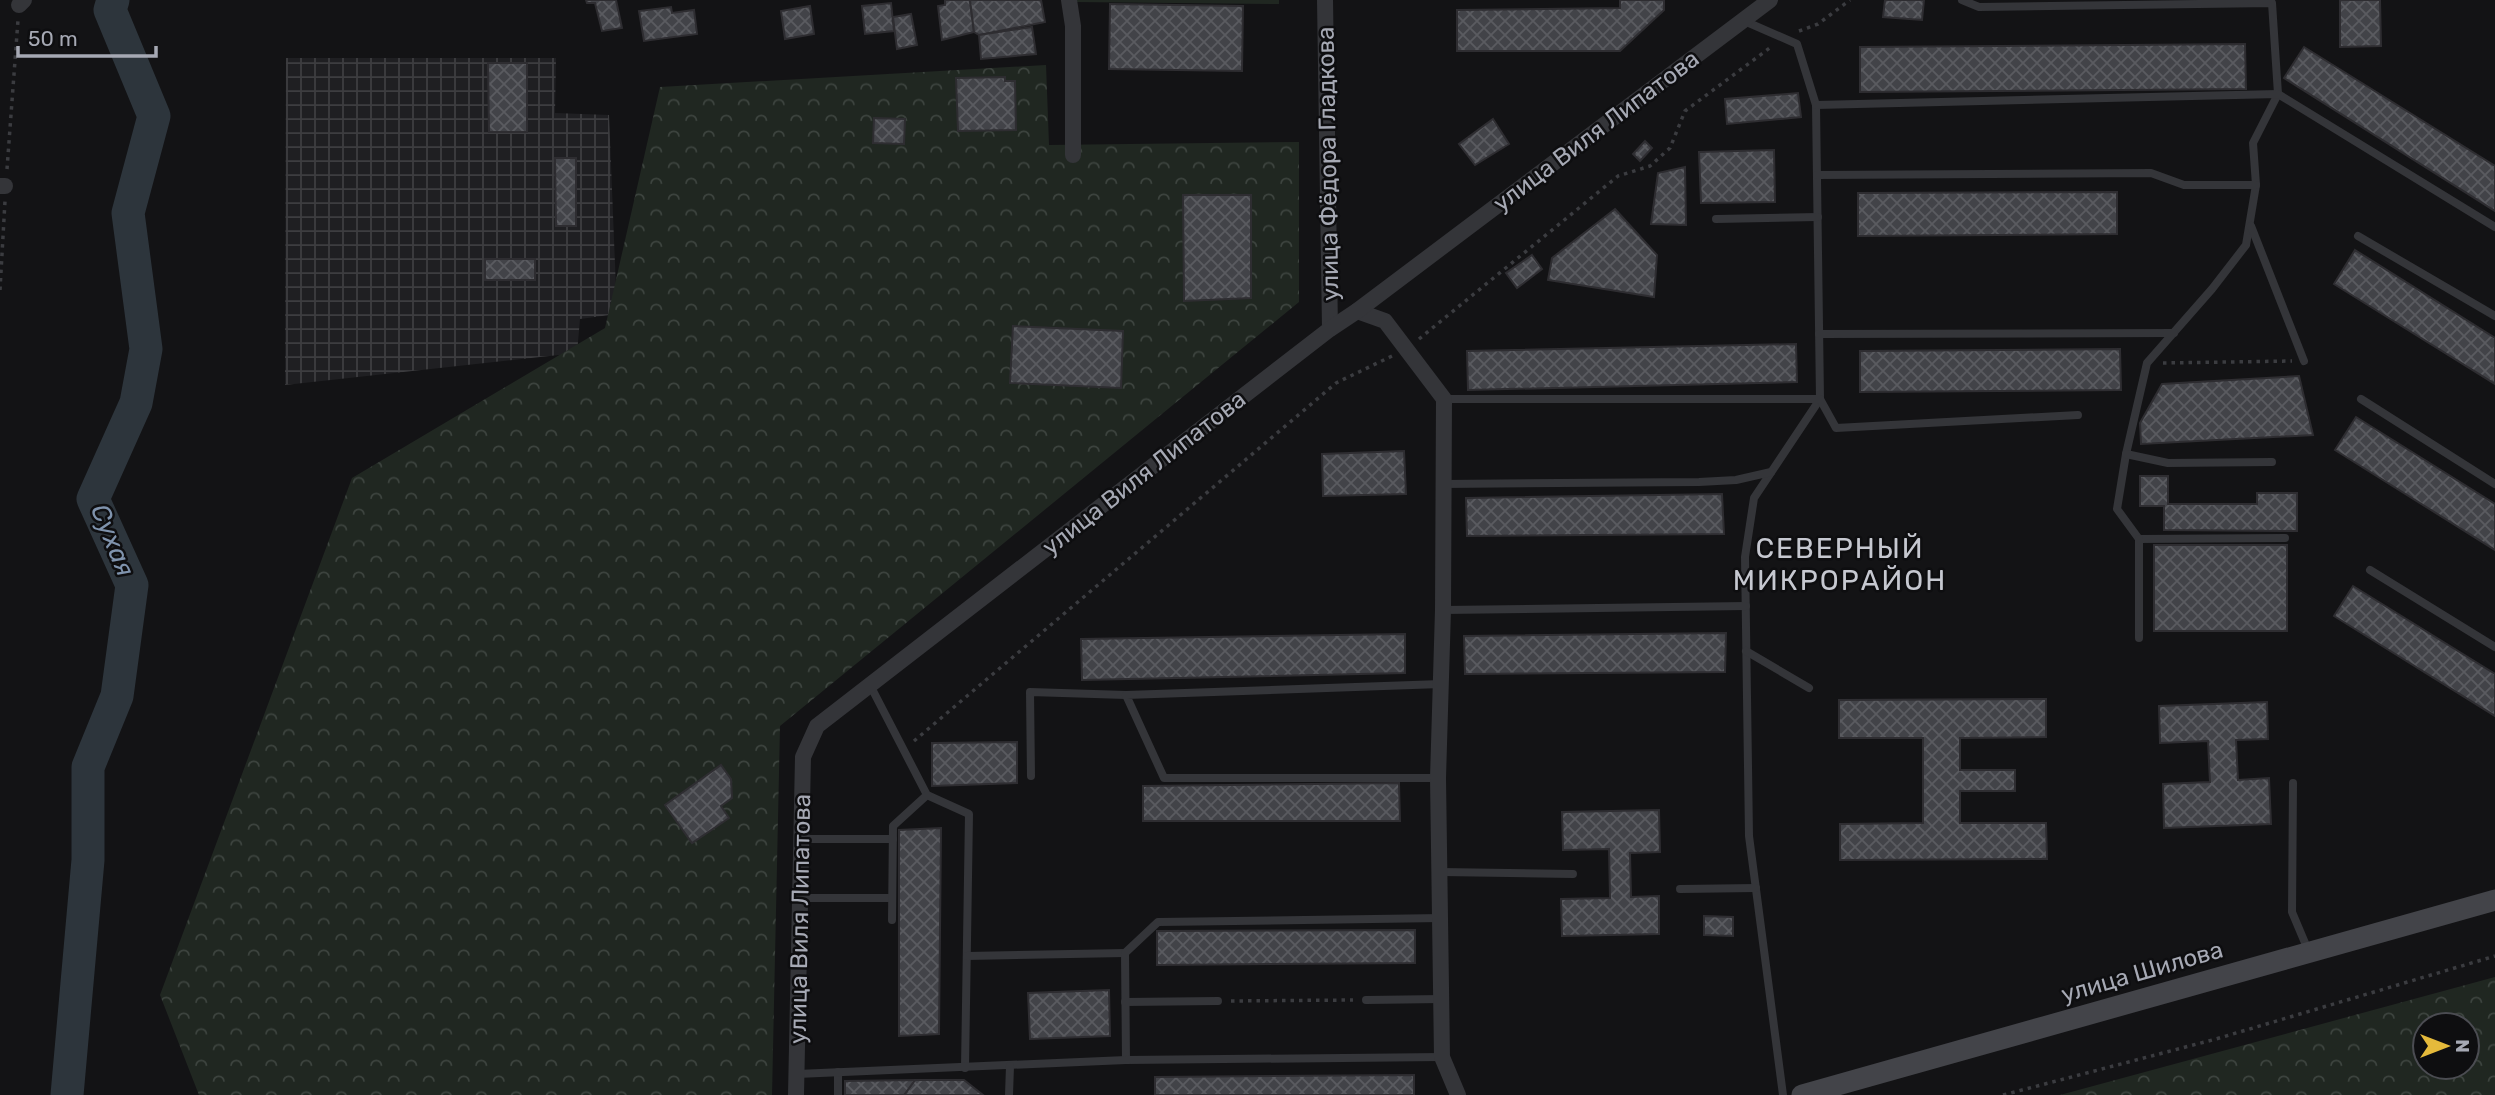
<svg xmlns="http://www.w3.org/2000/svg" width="2495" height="1095" font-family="Rubik,sans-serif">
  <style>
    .industrial { fill: url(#industrial-grid) }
    .grass { fill: url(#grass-tufts) }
    .forest { fill: url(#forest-crowns); fill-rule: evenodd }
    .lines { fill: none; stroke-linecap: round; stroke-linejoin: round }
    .river { stroke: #2d353c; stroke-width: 33 }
    .building { fill: url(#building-cross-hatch); stroke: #2e2d31; stroke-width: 2 }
    .path { stroke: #3b3c40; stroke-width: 3.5; stroke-dasharray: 3.5 5; stroke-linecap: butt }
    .lane { stroke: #343539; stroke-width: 8 }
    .street { stroke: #343539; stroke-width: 16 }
    .secondary { stroke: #434449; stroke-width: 21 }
    .labels { text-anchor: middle; stroke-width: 5; stroke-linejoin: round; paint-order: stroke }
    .street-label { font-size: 24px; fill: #a6a9b4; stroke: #0e0e10 }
    .water-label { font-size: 26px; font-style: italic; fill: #7f93ad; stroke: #0e0e10 }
    .quarter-label { font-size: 28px; letter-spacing: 2px; fill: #c6c8d0; stroke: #0e0e10 }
  </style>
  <defs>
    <pattern id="industrial-grid" width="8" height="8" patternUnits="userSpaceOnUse" patternTransform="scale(1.75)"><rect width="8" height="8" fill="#1f1f22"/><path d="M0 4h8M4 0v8" fill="none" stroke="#3d3d40"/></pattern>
    <pattern id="grass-tufts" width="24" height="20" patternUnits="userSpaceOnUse" patternTransform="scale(1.75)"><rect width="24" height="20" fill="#202721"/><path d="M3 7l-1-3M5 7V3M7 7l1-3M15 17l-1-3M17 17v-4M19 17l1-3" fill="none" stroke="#3d443f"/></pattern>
    <pattern id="forest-crowns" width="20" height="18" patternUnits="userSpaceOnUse" patternTransform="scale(1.75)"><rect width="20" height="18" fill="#202721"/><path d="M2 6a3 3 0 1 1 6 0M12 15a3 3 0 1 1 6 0" fill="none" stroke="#3d443f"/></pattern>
    <pattern id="building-cross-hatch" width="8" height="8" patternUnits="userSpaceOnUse" patternTransform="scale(1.75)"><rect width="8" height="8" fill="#424348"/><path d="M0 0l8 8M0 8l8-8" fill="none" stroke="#5a5b60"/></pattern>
  </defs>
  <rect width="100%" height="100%" fill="#131315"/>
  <path class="industrial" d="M286,58h270l-1,55 54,2 8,199 -37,5 -3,34 -292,32z"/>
  <path class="grass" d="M1077,0h202v4l-202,-2z"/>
  <g class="forest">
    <path d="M1046,65l3,80 250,-3v160l-519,424 -8,369h-573l-39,-100 192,-517 253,-150 55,-241z"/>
    <path d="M2495,977v118h-435zM2467,1025v42h-42v-42z"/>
  </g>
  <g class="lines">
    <path class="river" d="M67,1095l21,-235v-93l29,-71 15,-111 -39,-86 43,-96 10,-54 -18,-136 26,-97 -44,-106 3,-10"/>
  </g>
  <g class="building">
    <path d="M586,0h30l6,28 -20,3 -7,-28h-8z"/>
    <path d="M945,0h25l4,32 -32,8 -4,-34 7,-1z"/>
    <path d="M970,0h71l4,22 -66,13 -5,-3z"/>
    <path d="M1620,0h44v10l-44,41h-163v-41l163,-2z"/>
    <path d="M1885,0h39l-2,20 -39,-3z"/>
    <path d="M2340,0h40l1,46 -41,1z"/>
    <path d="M891,3l3,28 -29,3 -3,-28z"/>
    <path d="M1110,4l133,2 -1,65 -133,-2z"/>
    <path d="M810,6l4,28 -29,5 -4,-28z"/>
    <path d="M671,7l1,6 22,-3 3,24 -53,7 -5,-30z"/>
    <path d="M911,14l6,31 -20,4 -4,-32z"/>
    <path d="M1032,27l4,27 -55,5 -2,-24z"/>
    <path d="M2245,44l1,45 -386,3v-45z"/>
    <path d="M2304,47l191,119v45l-211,-133z"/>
    <path d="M488,63h39v69h-38z"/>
    <path d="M1005,77v4h10l1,49 -58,1 -2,-53z"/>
    <path d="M1798,93l3,24 -74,7 -2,-25z"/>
    <path d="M874,118l31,1 -1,25 -31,-1z"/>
    <path d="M1493,119l16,25 -34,21 -16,-21z"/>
    <path d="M1645,141l7,7 -12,13 -7,-7z"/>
    <path d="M1774,150l1,52 -74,1 -2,-51z"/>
    <path d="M555,158h21v68h-20z"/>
    <path d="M1685,167l1,58 -35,-1 7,-51z"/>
    <path d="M2117,192v42l-259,2v-43z"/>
    <path d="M1183,195h68v103l-67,3z"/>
    <path d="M1615,209l42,46 -3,42 -106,-17 4,-22z"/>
    <path d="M2355,250l140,88v46l-161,-100z"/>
    <path d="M1532,255l10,14 -25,19 -11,-15z"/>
    <rect x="485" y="259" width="50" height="21"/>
    <path d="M1013,326l110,5 -2,57 -111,-5z"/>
    <path d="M1796,344l1,38 -329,8 -1,-39z"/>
    <path d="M2120,349l1,41 -261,2v-41z"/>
    <path d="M2299,376l14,59 -172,9 -1,-21 22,-39z"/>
    <path d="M2356,417l139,87v46l-160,-100z"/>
    <path d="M1404,451l2,43 -83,2 -1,-42z"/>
    <path d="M2140,476h28v28h89v-11h40v38l-133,-1v-24h-24z"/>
    <path d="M1722,494l2,40 -257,2 -1,-38z"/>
    <rect x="2154" y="545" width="133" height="86"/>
    <path d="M2353,586l142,88v42l-161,-100z"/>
    <path d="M1726,633l-1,39 -260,2 -1,-38z"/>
    <path d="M1405,634v39l-323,7 -1,-41z"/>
    <path d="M2046,699v38l-86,1v32h55v21h-55v32h86l1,36 -207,1v-36l83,-1v-85h-84v-38z"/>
    <path d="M2267,702l1,37 -32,1 2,40 31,-2 2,46 -107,4 -1,-44 47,-2 -2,-41 -48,2 -1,-37z"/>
    <path d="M1017,742v41l-85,3v-43z"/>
    <path d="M721,765l10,14 1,19 -11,8 8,12 -37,25 -27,-38z"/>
    <path d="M1399,783l1,38h-257v-35z"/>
    <path d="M1659,810l1,42 -30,1 1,44 28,-1v38l-97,2 -1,-37 49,-1 -1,-49 -46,1 -1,-38z"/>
    <path d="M941,828l-2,206 -40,2v-206z"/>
    <path d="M1704,916l29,1v19l-29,-1z"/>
    <path d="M1415,930v33l-258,2v-34z"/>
    <path d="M1109,990l1,46 -80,3 -2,-46z"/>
    <path d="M1414,1075v20h-259v-18z"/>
    <path d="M915,1080h49l19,15h-79z"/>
    <path d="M915,1080l-11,15h-59v-14z"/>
  </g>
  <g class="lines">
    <g class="path">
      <path d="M1799,31l19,-7 32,-24"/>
      <path d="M7,169l11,-149"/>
      <path d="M0,290l5,-89"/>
      <path d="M1419,339l199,-163 32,-10 20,-18 15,-37 86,-64"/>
      <path d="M2163,363l129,-2"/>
      <path d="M914,741l422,-358 56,-27"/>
      <path d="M1231,1001l122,-1"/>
      <path d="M2003,1095l213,-56 279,-83"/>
    </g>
    <g class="lane">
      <path d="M1962,0l17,7 293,-4 6,91 -25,49 3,42 -10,60 -34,44 -65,74 -21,91 -9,55 22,30 146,-1"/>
      <path d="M1742,20l55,24 19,61 4,294 -66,99 -9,59 4,279 34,259"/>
      <path d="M1816,105l462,-11 217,133"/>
      <path d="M1817,175l334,-2 33,12h72"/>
      <path d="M1716,219l102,-2"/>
      <path d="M2251,226l53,135"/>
      <path d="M2358,236l137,80"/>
      <path d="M1819,334l355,-1"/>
      <path d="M1444,399h376l16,29 242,-13"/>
      <path d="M2361,399l134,85"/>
      <path d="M2126,454l42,9 104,-1"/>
      <path d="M1443,484l256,-2 37,-2 35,-8"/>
      <path d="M2139,539v99"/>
      <path d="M2370,570l125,77"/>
      <path d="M1443,610l303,-4"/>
      <path d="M1746,651l63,37"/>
      <path d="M870,685l57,110 42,19 -4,254"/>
      <path d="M1031,776l-1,-84 96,3"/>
      <path d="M1438,778h-274l-38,-83 315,-11"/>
      <path d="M2293,783l-1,129 16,38"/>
      <path d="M801,839h92"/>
      <path d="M1441,872l132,2"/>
      <path d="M1680,889l76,-1"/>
      <path d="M799,898h93"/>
      <path d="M892,920l1,-94 34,-31"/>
      <path d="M967,956l158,-3"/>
      <path d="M1366,1000l76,-1"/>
      <path d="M1125,1002l93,-1"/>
      <path d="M1126,1060l-1,-107 33,-31 284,-4"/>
      <path d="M838,1072v23"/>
      <path d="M797,1074l329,-14 316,-3"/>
      <path d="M1009,1095l1,-29"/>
    </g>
    <g class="street">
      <path d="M1069,0l4,26v129"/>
      <path d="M1325,0l5,329"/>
      <path d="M19,5l5,-5"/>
      <path d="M0,186h5"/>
      <path d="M1357,311l28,10 59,78 -1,211 -5,168 4,279 16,38"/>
      <path d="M796,1095l7,-338 14,-31 513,-397 27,-18 413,-311"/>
    </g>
    <path class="secondary" d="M1802,1095l693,-195"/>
  </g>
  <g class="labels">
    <g class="street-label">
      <text transform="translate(1596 131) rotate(-37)" y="8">улица Виля Липатова</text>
      <text transform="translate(1328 164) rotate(-91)" y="8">улица Фёдора Гладкова</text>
      <text transform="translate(1144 473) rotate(-38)" y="8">улица Виля Липатова</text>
      <text transform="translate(800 919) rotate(-89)" y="8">улица Виля Липатова</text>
      <text transform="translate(2142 972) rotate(-16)" y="8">улица Шилова</text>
    </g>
    <g class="water-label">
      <text transform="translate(113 540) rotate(68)" y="9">Сухая</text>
    </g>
    <g class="quarter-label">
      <text x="1840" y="558">СЕВЕРНЫЙ<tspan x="1840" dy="32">МИКРОРАЙОН</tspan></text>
    </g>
  </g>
  <g transform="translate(2446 1046) rotate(90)"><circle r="33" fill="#0e0e10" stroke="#4b4c52" stroke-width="2"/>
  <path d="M0-5L12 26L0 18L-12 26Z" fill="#e5ba3b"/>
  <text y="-10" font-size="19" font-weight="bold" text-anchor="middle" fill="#a6a9b4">N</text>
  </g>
  <path d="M18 46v10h138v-10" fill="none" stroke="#a6a9b4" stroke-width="3.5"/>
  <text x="28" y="46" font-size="21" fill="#a6a9b4" stroke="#0e0e10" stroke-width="5" paint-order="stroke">50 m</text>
</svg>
